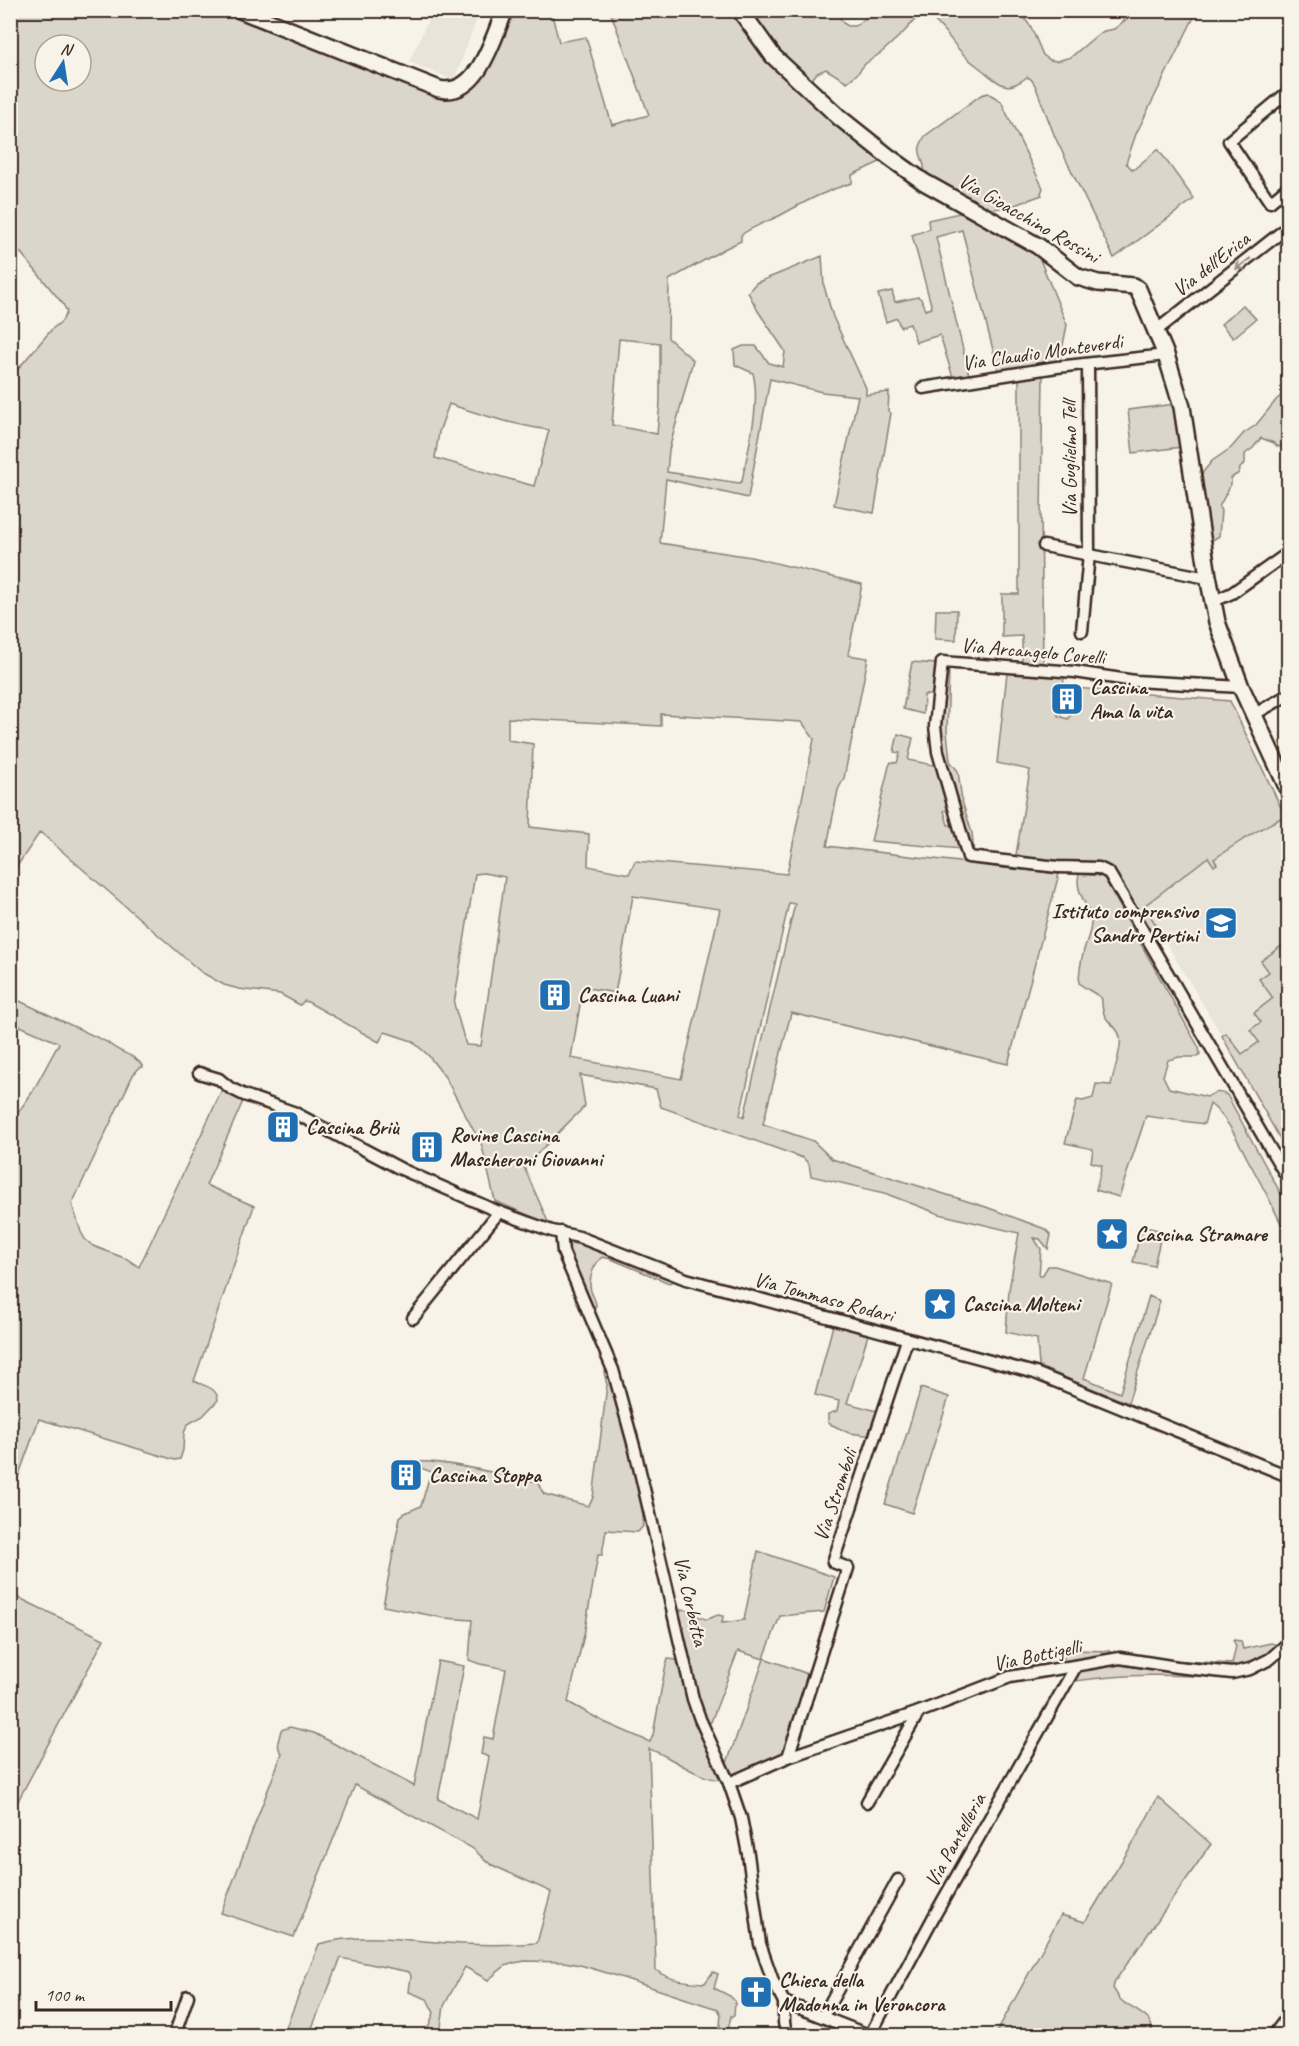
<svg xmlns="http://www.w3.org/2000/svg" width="1299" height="2046" font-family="Caveat,sans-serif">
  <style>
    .built { fill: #e9e4d9 }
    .green { fill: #dbd6cb; stroke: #8b8074; stroke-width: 1.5; fill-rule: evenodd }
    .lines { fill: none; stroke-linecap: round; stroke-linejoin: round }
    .street-casing { stroke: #3b2a1e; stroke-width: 15 }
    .secondary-casing { stroke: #3b2a1e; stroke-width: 20 }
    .street { stroke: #f7f3e8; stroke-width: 10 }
    .secondary { stroke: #f7f3e8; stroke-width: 15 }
    .oneway { stroke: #998e83 }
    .labels { text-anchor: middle; stroke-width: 4.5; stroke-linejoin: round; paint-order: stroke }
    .street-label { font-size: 21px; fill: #3b2a1e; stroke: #f7f3e8 }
    .poi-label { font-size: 21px; font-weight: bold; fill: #3b2a1e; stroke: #f7f3e8; text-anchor: start }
  </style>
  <rect width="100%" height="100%" fill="#f7f3e8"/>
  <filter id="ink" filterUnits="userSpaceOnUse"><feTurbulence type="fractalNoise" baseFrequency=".0167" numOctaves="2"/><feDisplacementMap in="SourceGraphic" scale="12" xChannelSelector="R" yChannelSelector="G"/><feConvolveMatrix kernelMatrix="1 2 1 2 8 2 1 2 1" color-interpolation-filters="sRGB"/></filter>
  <g filter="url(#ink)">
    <g class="built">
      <path d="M433,10l47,1 -26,69 -45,-18z"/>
      <path d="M1075,688l155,13 58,123v329l-66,-117 -78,-130 -73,-194z"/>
    </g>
    <g class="green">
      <path d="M11,11h213l230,81 54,-81h43l8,31 27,-5 26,88 37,-10 -39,-104h227l6,12 5,3h7l21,-15h143l12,16 12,28 7,5 7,1 14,-4 26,-22 7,-4 10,-2 23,-18h60l-61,123 -10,29 7,7 25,-21 36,50 -80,59 -59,-121 -20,-52 -4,-6 -4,-2c-19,15 -25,9 -41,-4 -7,-6 -15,-11 -22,-18 -12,-11 -27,-40 -44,-41l-16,18 -22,20 -17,12 -8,10 -10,8 -21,-13 -9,4 -8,10 73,78 -30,14v8c-28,8 -47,19 -73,33 -13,6 -27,11 -38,19v6l-15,7 -57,32 -1,58 25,22 -24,90 -2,22 72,11 3,-2c6,-33 19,-76 11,-108l-18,-8 -1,-15 9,-4h13l13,17 14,4 2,-16 -27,-40 -10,-19 8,-9 66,-27 2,30 9,31 33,71v7l23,-3 -1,19 3,2 -17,100 -40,-8 24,-109 -36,-4 -52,-13 -22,119 -82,-19 -6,64 91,14 111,27 -14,71 20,3 -24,120 -6,12 -11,56 232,28 -51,190 -217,-51 -28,111 50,17 19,18 154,48 59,22 6,6 -3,14 -8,-10 -6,-1 7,11 -2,27h3l6,-10h7l57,18 -28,94 36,15 29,-97 11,5 -32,102 -84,-34 -5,-3 -2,-27 -31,-7 3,-42 10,-57 -80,-19 -55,-21 -73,-17 -2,-12 -6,-6 -142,-51 -5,-18 -76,-14 5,31 -61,61 25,57 -54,-23 -13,-55 -37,-69 -17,-22 -16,-14 -27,-9 -6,10 -71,-40 -4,-1 -4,4 -20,-11 -41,-5 -15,-4 -23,-13 -161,-140 -29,43v-489l6,-16 35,-41 10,-8 5,-9 -4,-8 -42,-51 -8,-1 -2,3zM45,45h36v36h-36zM619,339l41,4v59l-3,32 -45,-9zM449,404c33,11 65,21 100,26l-15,56 -99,-28 4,-26zM661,714l141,8 12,17 -27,135 -152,-13 -6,13 -41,-8 1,-32 -59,-7 3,-83 -25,-4v-22l153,8zM484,873l21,4 -24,169 -15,-1 -12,-41 21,-130zM633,896l87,13 -39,170 -110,-21 12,-71 32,6zM789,903l6,1 -51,213 -4,-2z"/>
      <path d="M988,93l13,8 5,11 37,76 -2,5 1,2 -30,11 -37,6 -51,-30c0,-5 1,-12 0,-16 -4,-16 -8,-14 1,-30l56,-41z"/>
      <path d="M968,211l68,39 31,75 -8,40 -60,8 -37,-143 -26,7 34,142 -16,2 -14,-46 -24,7 -6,-18 -10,3 -3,-9 -11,4 -8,-28 14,-3 3,11 23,-5 3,2 4,11 7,-2 -20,-73 17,-6 -1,-9z"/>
      <path d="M1243,305l13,14 -23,19 -12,-14z"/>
      <path d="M1043,375l-2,140 2,148 -21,1v-28l-20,1v-43h17v-215z"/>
      <path d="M1286,392h2v55l-3,-3 -4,3 -4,-1 -3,-3 -13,-5 -8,10 -8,6v9l-5,5 -1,5 -8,5v6l-12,23 2,4 -2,25 -11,7 -7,-63 2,-8 9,-11 19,-13 13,-15 12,-8 21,-26z"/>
      <path d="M1175,404l7,43 -49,6 -5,-43z"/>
      <path d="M936,610h21l-1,30 -21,-1z"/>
      <path d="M912,662l24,2 -1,31h-11l-1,19 -20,-5z"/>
      <path d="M949,669l-2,63 3,29 8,10 4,30 10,32 2,22 -4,-3 -31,-111 5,-69z"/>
      <path d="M1007,673l57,4 -3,37 -3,-1v3l10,3 4,-7 3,-24 155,13 55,115c-25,12 -48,27 -71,43l3,5 -3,2 -6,-9 -64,49 21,33 -8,5 -35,-59 -7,-8 -16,-9 -84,-7 15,-91 -33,-7z"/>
      <path d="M898,734l15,4 -5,22 30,6 12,43 -6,2 4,14h5l8,24 -90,-8 18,-75 2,-4 6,1 3,-10 -6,-1z"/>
      <path d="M1079,874l24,2 96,172 1,6 -3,3h-18l-11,3 -5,16 6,12 38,9c7,-5 12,-6 20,-2l61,112v32c-12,-28 -26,-54 -41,-81 -10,-19 -20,-41 -37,-54l-6,20 -58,-8 -27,81 -23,-7 6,-25 -11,-3 2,-13 -28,-6 12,-43 6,1 10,-3 3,-14 15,1c2,-12 12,-38 9,-48 -3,-15 -19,-12 -18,-38 -7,-7 -16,-9 -23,-16 0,-12 2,-22 5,-33 2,-8 7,-18 7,-27 -1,-18 -17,-30 -12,-49z"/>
      <path d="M1288,941v212l-66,-117 4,-3 16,21 17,-12 -9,-12 11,-8 -7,-9 19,-15 -14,-19 10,-7 -8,-11z"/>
      <path d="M11,997l96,45c12,12 29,12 36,25l-4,1 -6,7 -61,129 9,28 4,7 8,7 34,13 12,8 83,-177 21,11 -37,84 48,21 -60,175c10,5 23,6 24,19l-15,16 -15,8 -4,9 -1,17 -3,9 -5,1 -136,-41 -28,78v-374l22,-32 26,-48 -48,-21z"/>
      <path d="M1142,1226l20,5 -8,35 -21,-4z"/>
      <path d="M569,1243l18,3 83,32 1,4 -2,1 -58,-24 -9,-2c-9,8 -14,23 -11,34 2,6 5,9 5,15l-3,1 -26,-53 -1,-9z"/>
      <path d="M833,1325l35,10 -21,68 34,9 -8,24 -24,-3 -21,-10v-9l9,-3 2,-10 -24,-6z"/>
      <path d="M606,1370l2,1 18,63 19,74 -3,11 1,7 -5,6 -32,-2 -4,25h-4l-14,80 -16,67 36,20 46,20 3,-7 12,-66 3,-10 9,1 4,3 20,68 21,49c-27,-2 -49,-23 -73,-31l7,221c13,11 33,12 49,13l8,-11 5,2 -4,14 16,8 5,5 -1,15h-3l-4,19h-8l2,-20 -3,-6 -10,-3 -94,-31 -34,-10 -16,-3 -39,-1 -11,2 -9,3 -17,14 -23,-13 -21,39 -4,27 -1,2h-8l-4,-5 7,-17 -7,-14 -18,-7 2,-16 -2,-4 -68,-14 -32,77h-26l36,-91c46,-13 96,-2 143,0 25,1 51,1 75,-1l14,-51 -61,-28 -18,-16 -117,-63 -61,152 -73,-24 61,-160 -3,-4 -1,-7 3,-12 9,-3 24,6 100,53 24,-125 26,5 -26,133 39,20 12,-62 -8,-3 3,-17 9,2 13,-70 -26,-5 -11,-4 3,-40 -28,-2 -61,-12 17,-89 5,-4 16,-7 8,-28 5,-5 -18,-7 -1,-3c12,-7 102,15 122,19l7,12 44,12 5,-8 14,-113 -3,-13z"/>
      <path d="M921,1388l28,9 -37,116 -27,-9z"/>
      <path d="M758,1551l76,26 -10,35 -44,4 -16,42 41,15 4,4 -25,77 -50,23 -7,-14 37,-104 -26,-8 -27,71 -4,2 -6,-14 -23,-99 6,-2c3,2 20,11 24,10 1,0 9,-4 10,-4l5,1 -1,7 22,-3z"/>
      <path d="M11,1594l93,45 -93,175z"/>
      <path d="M1233,1640l8,1 2,8 28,-6 6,2 -4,10 -41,15 -63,-7 2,-3 61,4 4,-18z"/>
      <path d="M1067,1650l48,1 1,7 -50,8 -4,-4z"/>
      <path d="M1121,1660l108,17c-54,-2 -100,-4 -154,4l-3,-6 5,-9z"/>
      <path d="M1158,1797l53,47 -96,137 -2,7c3,4 5,10 9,13 11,10 35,15 29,34h-156l66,-120 24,7 54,-89z"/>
    </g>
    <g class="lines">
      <defs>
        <g id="street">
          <path d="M1288,92l-59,49 41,61 18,-15"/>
          <path d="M1157,330l131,-103"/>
          <path d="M923,388l134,-21 109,-12"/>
          <path d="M1044,546l158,31 6,-1"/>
          <path d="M1212,602l20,-9 56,-40"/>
          <path d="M1082,631l7,-77 -1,-190"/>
          <path d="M1241,687l-106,-6 -60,-9 -133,-10 -7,64 3,26 30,105 90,10 41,1 10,5 179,306"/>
          <path d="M1253,715l35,-20"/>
          <path d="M199,1073l20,6 11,9 14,7 49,17 108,57 98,43 53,19 27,6 107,42 349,94 253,103"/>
          <path d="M561,1232l2,20 50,118 22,80 58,249 7,20 29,64 12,35 7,36 12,90 13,37 11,21v20l2,14"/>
          <path d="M413,1318l86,-106"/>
          <path d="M788,1757l60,-189 -15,-6 74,-222"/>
          <path d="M729,1783l59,-26 131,-45 91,-35 110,-19 57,9 55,6 18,-4 20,-10 18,-16"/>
          <path d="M867,1802l52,-90"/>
          <path d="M784,2002l87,34"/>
          <path d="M823,2016l75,-136"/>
          <path d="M870,2035l63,-117 143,-252"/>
          <path d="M174,2036l14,-40"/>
          <path d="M1273,2036l15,-20"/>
        </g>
        <g id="secondary">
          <path d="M240,10l199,79c39,9 54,-51 66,-79"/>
          <path d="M740,10l33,46 67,62 49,39 35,25 114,64 40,31 20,6 36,3 4,3 28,66 16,52 26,169 9,46 24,65 47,102"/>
        </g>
      </defs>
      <use href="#street" class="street-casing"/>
      <use href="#secondary" class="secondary-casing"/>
      <use href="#street" class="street"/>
      <use href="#secondary" class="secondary"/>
    </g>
    <defs><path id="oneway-shaft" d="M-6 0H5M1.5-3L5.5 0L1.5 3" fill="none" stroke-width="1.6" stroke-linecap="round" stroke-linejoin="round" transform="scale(1.5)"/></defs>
    <use class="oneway" href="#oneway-shaft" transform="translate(1243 264) rotate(142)"/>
  </g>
  <defs>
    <symbol id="building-square" viewBox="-11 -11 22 22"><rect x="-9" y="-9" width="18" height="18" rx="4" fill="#1f6fb2" stroke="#f7f3e8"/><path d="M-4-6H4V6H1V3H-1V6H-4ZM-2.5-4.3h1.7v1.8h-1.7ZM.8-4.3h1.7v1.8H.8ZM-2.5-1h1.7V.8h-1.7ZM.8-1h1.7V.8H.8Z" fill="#fff"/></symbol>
    <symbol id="school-square" viewBox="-11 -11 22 22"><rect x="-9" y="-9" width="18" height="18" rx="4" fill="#1f6fb2" stroke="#f7f3e8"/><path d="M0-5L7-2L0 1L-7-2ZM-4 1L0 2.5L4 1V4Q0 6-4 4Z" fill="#fff"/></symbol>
    <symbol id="sight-square" viewBox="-11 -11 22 22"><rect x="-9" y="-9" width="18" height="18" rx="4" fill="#1f6fb2" stroke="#f7f3e8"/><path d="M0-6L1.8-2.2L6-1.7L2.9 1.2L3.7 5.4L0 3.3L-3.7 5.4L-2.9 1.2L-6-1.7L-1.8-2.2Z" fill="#fff"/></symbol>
    <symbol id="church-square" viewBox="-11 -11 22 22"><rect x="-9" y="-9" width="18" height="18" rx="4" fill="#1f6fb2" stroke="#f7f3e8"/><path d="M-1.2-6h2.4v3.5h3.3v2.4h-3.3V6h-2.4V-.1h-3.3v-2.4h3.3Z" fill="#fff"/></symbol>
  </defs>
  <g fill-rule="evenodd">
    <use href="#building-square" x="1048" y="680" width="38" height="38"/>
    <use href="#school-square" x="1202" y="904" width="38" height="38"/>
    <use href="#building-square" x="536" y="976" width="38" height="38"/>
    <use href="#building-square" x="264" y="1108" width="38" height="38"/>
    <use href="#building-square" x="408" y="1128" width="38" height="38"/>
    <use href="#sight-square" x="1093" y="1215" width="38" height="38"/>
    <use href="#sight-square" x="921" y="1285" width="38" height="38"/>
    <use href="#building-square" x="387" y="1456" width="38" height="38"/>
    <use href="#church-square" x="737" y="1973" width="38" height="38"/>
  </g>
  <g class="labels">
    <g class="street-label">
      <text transform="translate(1029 218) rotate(30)" y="7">Via Gioacchino Rossini</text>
      <text transform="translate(1211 264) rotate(-38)" y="7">Via dell'Erica</text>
      <text transform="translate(1042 352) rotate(-8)" y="7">Via Claudio Monteverdi</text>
      <text transform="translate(1069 459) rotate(-90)" y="7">Via Guglielmo Tell</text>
      <text transform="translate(1033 651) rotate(5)" y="7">Via Arcangelo Corelli</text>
      <text transform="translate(824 1297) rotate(15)" y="7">Via Tommaso Rodari</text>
      <text transform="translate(835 1495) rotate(-71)" y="7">Via Stromboli</text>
      <text transform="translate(691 1601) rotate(77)" y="7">Via Corbetta</text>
      <text transform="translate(1037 1655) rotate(-12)" y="7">Via Bottigelli</text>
      <text transform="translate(955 1840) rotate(-61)" y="7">Via Pantelleria</text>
    </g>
    <g class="poi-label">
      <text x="1090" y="694">Cascina<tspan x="1090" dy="24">Ama la vita</tspan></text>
      <text x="1198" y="918" text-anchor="end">Istituto comprensivo<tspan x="1198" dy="24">Sandro Pertini</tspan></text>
      <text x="578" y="1002">Cascina Luani</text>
      <text x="306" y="1134">Cascina Briù</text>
      <text x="450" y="1142">Rovine Cascina<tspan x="450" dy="24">Mascheroni Giovanni</tspan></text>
      <text x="1135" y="1241">Cascina Stramare</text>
      <text x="963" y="1311">Cascina Molteni</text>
      <text x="429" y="1482">Cascina Stoppa</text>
      <text x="779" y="1987">Chiesa della<tspan x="779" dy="24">Madonna in Veroncora</tspan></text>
    </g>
  </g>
  <rect width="1299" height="2046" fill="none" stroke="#f7f3e8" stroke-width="36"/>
  <rect x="18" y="18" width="1263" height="2010" fill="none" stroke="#3b2a1e" stroke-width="2" filter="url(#ink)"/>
  <g transform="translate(63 63) rotate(12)"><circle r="28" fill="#f7f3e8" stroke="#aca397" stroke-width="1.5"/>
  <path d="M0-4.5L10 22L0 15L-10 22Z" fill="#1f6fb2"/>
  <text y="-9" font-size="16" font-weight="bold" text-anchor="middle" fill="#3b2a1e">N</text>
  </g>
  <path d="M36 2001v9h135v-9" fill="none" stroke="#3b2a1e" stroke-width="3"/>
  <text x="45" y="2001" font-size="18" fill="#3b2a1e" stroke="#f7f3e8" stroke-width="4.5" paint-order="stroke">100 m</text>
</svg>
